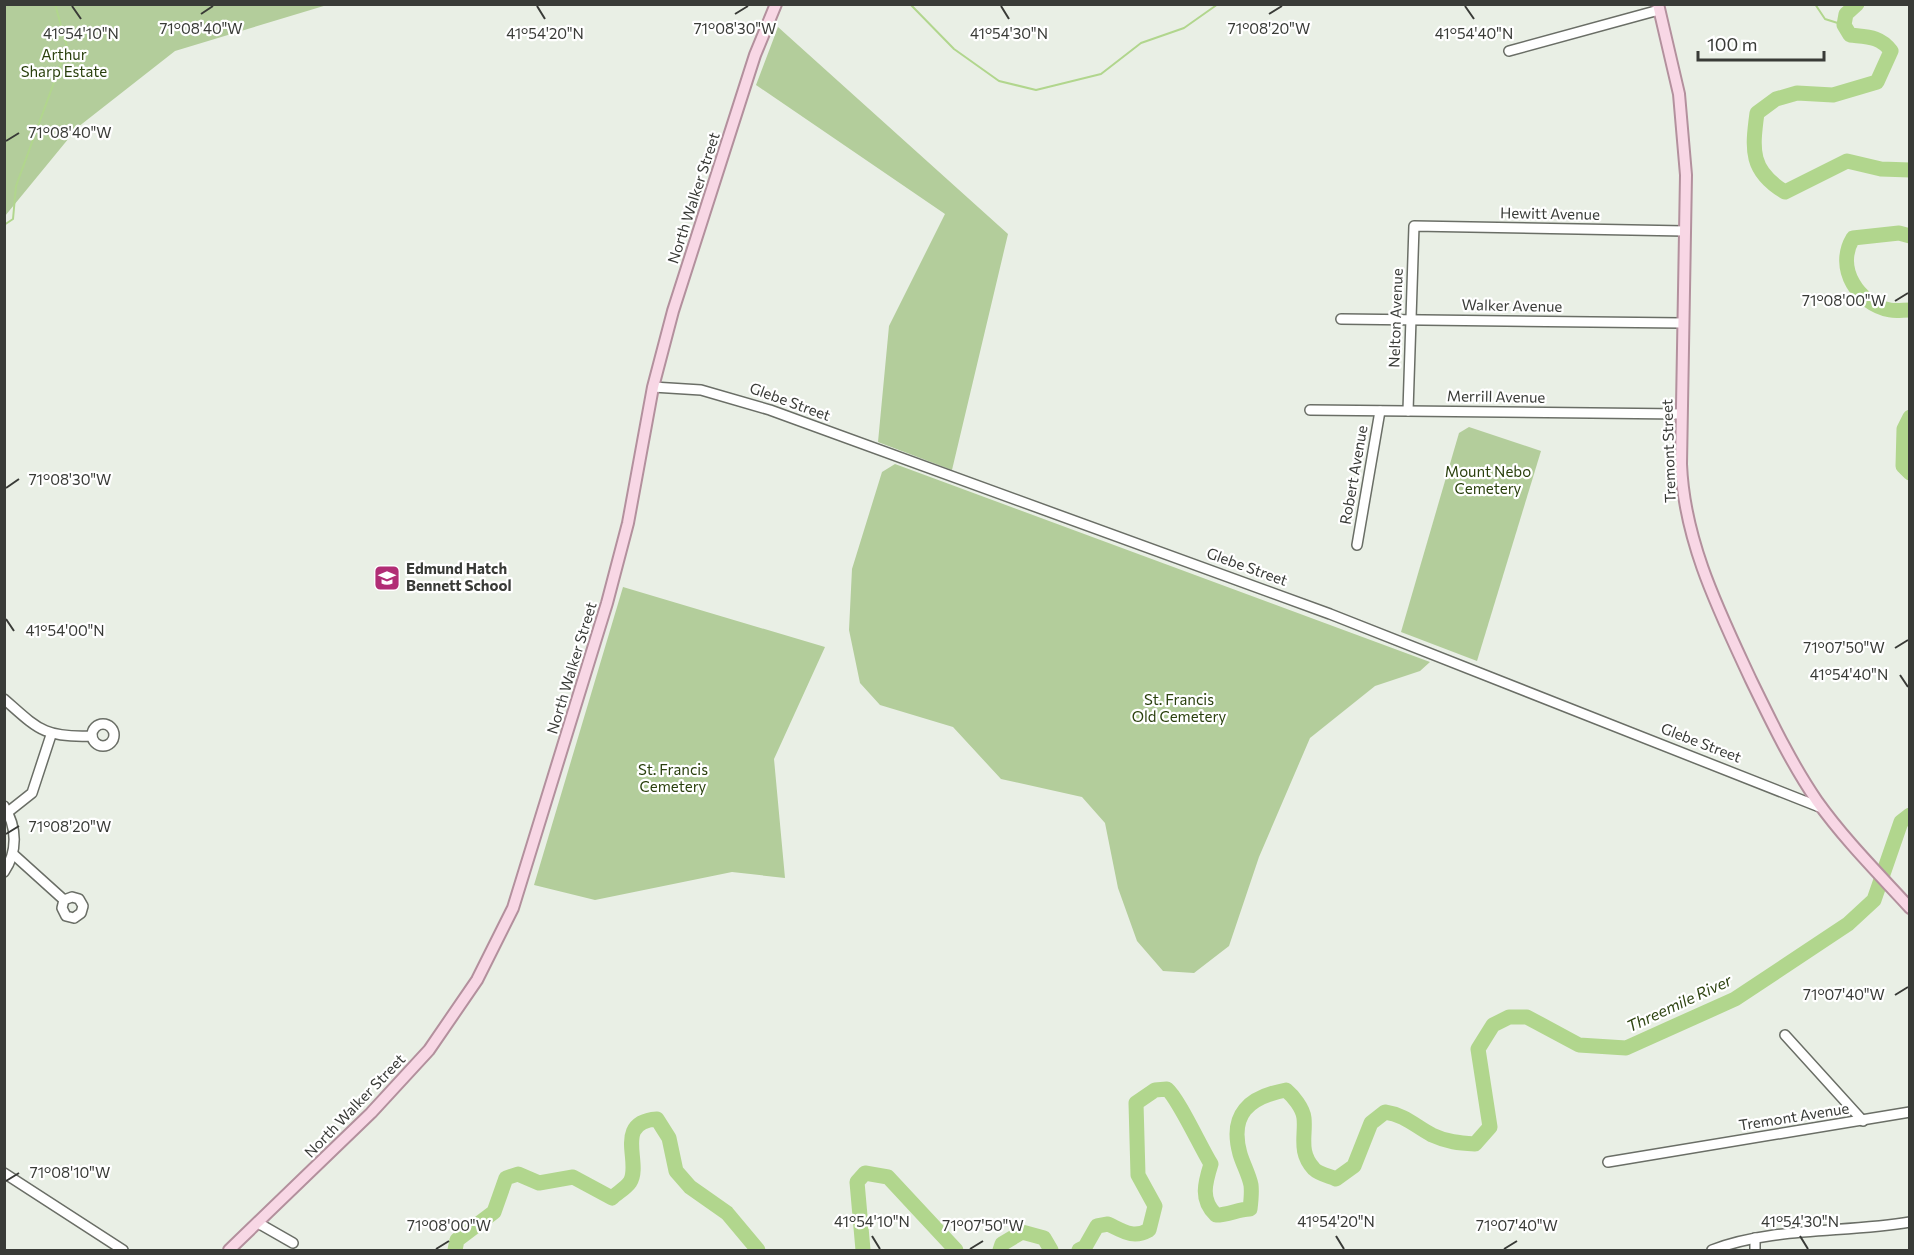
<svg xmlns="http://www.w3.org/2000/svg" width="1914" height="1255" font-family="Commissioner,sans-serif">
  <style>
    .green { fill: #b3cd9b }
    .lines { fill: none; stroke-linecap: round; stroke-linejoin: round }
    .stream { stroke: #b1d68d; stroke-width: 2 }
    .river { stroke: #b1d68d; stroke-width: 15 }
    .minor-casing { stroke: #6a6e66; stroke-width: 12 }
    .major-casing { stroke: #b3909d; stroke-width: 14 }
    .minor { stroke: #fff; stroke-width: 9 }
    .major { stroke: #f8d7e5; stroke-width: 10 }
    .ticks { fill: none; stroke: #393b37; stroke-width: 2 }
    .labels { text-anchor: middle; stroke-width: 4.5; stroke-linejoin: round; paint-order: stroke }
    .park-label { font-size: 15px; fill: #2a400d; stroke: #fff }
    .street-label { font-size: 15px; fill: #393b37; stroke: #fff }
    .poi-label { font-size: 15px; font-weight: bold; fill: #393b37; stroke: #fff; text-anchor: start }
    .water-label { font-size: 16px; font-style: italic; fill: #2f4512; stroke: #fff }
    .ticks-label { font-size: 15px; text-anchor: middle; fill: #393b37; stroke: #fff; stroke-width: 4.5; stroke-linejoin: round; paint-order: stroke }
  </style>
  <rect width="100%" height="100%" fill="#e9efe5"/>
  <g class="green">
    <path d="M5,4h322v1l-152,46 -97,76 -73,89z"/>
    <path d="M778,27l230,207 -56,236 -74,-28 11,-116 56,-112 -189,-129z"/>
    <path d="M1469,427l72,24 -64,210 -76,-29 58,-199z"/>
    <path d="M895,464l535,198 -10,9 -45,15 -65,52 -51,119 -30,89 -35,27 -31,-2 -26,-30 -19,-53 -13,-65 -23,-26 -81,-18 -48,-52 -73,-22 -20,-22 -11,-53 3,-61 30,-97z"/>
    <path d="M623,587l202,60 -51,112 11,119 -53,-6 -137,28 -61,-15z"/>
  </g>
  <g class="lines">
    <g class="stream">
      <path d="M910,4l44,45 45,32 37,9 65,-16 40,-31 43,-15 34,-24"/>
      <path d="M1815,4l10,15 19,6"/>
      <path d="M4,225l9,-6 3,-33 51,-139 -12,-43"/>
    </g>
    <g class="river">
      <path d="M1857,4l-11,10 -2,11 6,10c17,2 30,1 41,16l-14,31 -44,13 -36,-2 -21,6 -19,14c-5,37 -7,58 28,79l62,-31 34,8 29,1"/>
      <path d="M1910,236l-11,-3 -46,5c-18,30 5,66 37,72 6,1 13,0 20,0"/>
      <path d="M1910,417l-6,12 -1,37 7,7"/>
      <path d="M455,1250l2,-10 37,-28 12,-34 12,-4 21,9 34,-6 39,21c5,-5 14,-10 18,-16 12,-19 -17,-60 27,-63l12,19 7,33 14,16 37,26 31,37"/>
      <path d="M863,1250l-6,-68 8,-9 23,4 68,73"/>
      <path d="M1000,1250l2,-6 20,-12 22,6 7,12"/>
      <path d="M1079,1250l6,-3 12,-21 11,-2c15,7 25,15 41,6l6,-24 -17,-31 -2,-72 19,-13 12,-1c11,9 34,59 44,75 -6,19 -11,36 5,51 13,0 22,-6 34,-6 1,-8 2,-16 1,-24 -2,-10 -8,-21 -11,-31 -11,-40 9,-57 46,-64 7,6 17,18 18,28 2,17 -6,34 10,51 5,5 15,7 22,10l18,-13 17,-43 14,-11c20,3 30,14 47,23 15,7 27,8 43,9l15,-17 -12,-78 15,-24 16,-8h18l52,28 47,3 109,-49 113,-75 26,-24 27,-78 9,-7"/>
    </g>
    <defs>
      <g id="minor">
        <path d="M1509,51l150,-41"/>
        <path d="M1341,319l341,4"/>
        <path d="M653,387l48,3 69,20 560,204 492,194"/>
        <path d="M1310,410l371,4"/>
        <path d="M1408,411l6,-185 271,5"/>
        <path d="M1357,545l23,-134"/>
        <path d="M4,699c34,30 40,39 88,37"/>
        <circle cx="103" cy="735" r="11"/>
        <path d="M4,806c13,21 14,45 0,66"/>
        <path d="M8,812l24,-19 19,-58"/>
        <path d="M13,854l51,46 -2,8 4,8 8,2 7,-5 2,-7 -4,-7 -7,-2 -8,3"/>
        <path d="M1785,1035l78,86"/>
        <path d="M1608,1162l302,-50"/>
        <path d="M4,1173l119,77"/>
        <path d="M258,1223l35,20"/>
        <path d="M1712,1250c59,-23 134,-17 198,-28"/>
        <path d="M1755,1250v-12"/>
      </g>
      <g id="major">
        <path d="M1658,4l21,90 7,81 -5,289c3,77 38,147 70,216 20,41 40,83 66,121 27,38 61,72 93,107"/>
        <path d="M229,1250l142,-137 58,-63 48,-70 36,-72 94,-305 21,-80 25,-136 20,-76 82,-256 21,-51"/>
      </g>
    </defs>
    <use href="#minor" class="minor-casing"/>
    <use href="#major" class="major-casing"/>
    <use href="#minor" class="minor"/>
    <use href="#major" class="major"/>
  </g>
  <path class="ticks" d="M72,6l9,13M537,6l8,13M1001,6l8,13M1465,6l9,13M201,14l12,-8M735,14l13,-8M1269,14l13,-8M6,141l13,-8M1895,301l13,-8M6,488l13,-9M6,619l8,12M1895,648l13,-8M1900,675l8,12M6,834l13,-8M1895,995l13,-8M6,1181l13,-8M872,1236l8,13M1336,1236l8,13M1800,1236l8,13M436,1249l13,-8M970,1249l13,-8M1504,1249l13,-8"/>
  <defs>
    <symbol id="school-square" viewBox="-11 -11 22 22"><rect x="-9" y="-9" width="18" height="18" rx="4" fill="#b12d75" stroke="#fff"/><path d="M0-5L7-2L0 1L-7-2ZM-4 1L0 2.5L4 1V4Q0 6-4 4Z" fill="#fff"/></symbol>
  </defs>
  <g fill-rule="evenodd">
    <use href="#school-square" x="372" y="563" width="30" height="30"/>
  </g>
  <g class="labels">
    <g class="park-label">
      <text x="64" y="60">Arthur<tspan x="64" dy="17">Sharp Estate</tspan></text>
      <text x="1488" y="477">Mount Nebo<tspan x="1488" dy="17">Cemetery</tspan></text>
      <text x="1179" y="705">St. Francis<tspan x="1179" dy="17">Old Cemetery</tspan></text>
      <text x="673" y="775">St. Francis<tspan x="673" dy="17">Cemetery</tspan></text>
    </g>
    <g class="street-label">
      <text transform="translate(694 198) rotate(-72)" y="5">North Walker Street</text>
      <text transform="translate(1550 214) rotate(1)" y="5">Hewitt Avenue</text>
      <text transform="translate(1512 306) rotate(1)" y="5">Walker Avenue</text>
      <text transform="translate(1396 318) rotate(-88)" y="5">Nelton Avenue</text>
      <text transform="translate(1496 397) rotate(1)" y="5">Merrill Avenue</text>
      <text transform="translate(790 402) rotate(20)" y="5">Glebe Street</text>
      <text transform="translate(1669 451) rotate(-92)" y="5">Tremont Street</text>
      <text transform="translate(1354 475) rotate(-80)" y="5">Robert Avenue</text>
      <text transform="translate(1247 567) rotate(20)" y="5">Glebe Street</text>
      <text transform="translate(572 668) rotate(-73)" y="5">North Walker Street</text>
      <text transform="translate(1701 743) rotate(21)" y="5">Glebe Street</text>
      <text transform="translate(355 1106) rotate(-46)" y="5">North Walker Street</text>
      <text transform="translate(1794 1117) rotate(-9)" y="5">Tremont Avenue</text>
    </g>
    <g class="poi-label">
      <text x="406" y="574">Edmund Hatch<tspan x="406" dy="17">Bennett School</tspan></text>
    </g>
    <g class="water-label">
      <text transform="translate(1679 1003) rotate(-25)" y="6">Threemile River</text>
    </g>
  </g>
  <g class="ticks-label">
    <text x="201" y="34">71°08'40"W</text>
    <text x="735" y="34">71°08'30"W</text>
    <text x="1269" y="34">71°08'20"W</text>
    <text x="1474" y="39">41°54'40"N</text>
    <text x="81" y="39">41°54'10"N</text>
    <text x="545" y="39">41°54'20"N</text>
    <text x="1009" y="39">41°54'30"N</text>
    <text x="70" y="138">71°08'40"W</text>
    <text x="1844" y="306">71°08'00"W</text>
    <text x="70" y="485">71°08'30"W</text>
    <text x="65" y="636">41°54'00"N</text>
    <text x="1844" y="653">71°07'50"W</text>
    <text x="1849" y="680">41°54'40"N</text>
    <text x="70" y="832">71°08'20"W</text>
    <text x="1844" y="1000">71°07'40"W</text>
    <text x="70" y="1178">71°08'10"W</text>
    <text x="872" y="1227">41°54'10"N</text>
    <text x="1336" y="1227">41°54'20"N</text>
    <text x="1800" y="1227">41°54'30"N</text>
    <text x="449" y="1231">71°08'00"W</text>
    <text x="983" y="1231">71°07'50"W</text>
    <text x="1517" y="1231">71°07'40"W</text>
  </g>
  <rect width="1914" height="1255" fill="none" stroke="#393b37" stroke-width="12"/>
  <path d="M1698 51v9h126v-9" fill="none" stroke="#393b37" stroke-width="3"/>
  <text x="1707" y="51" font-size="18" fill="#393b37" stroke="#ffffff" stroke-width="4.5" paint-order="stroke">100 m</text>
</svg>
